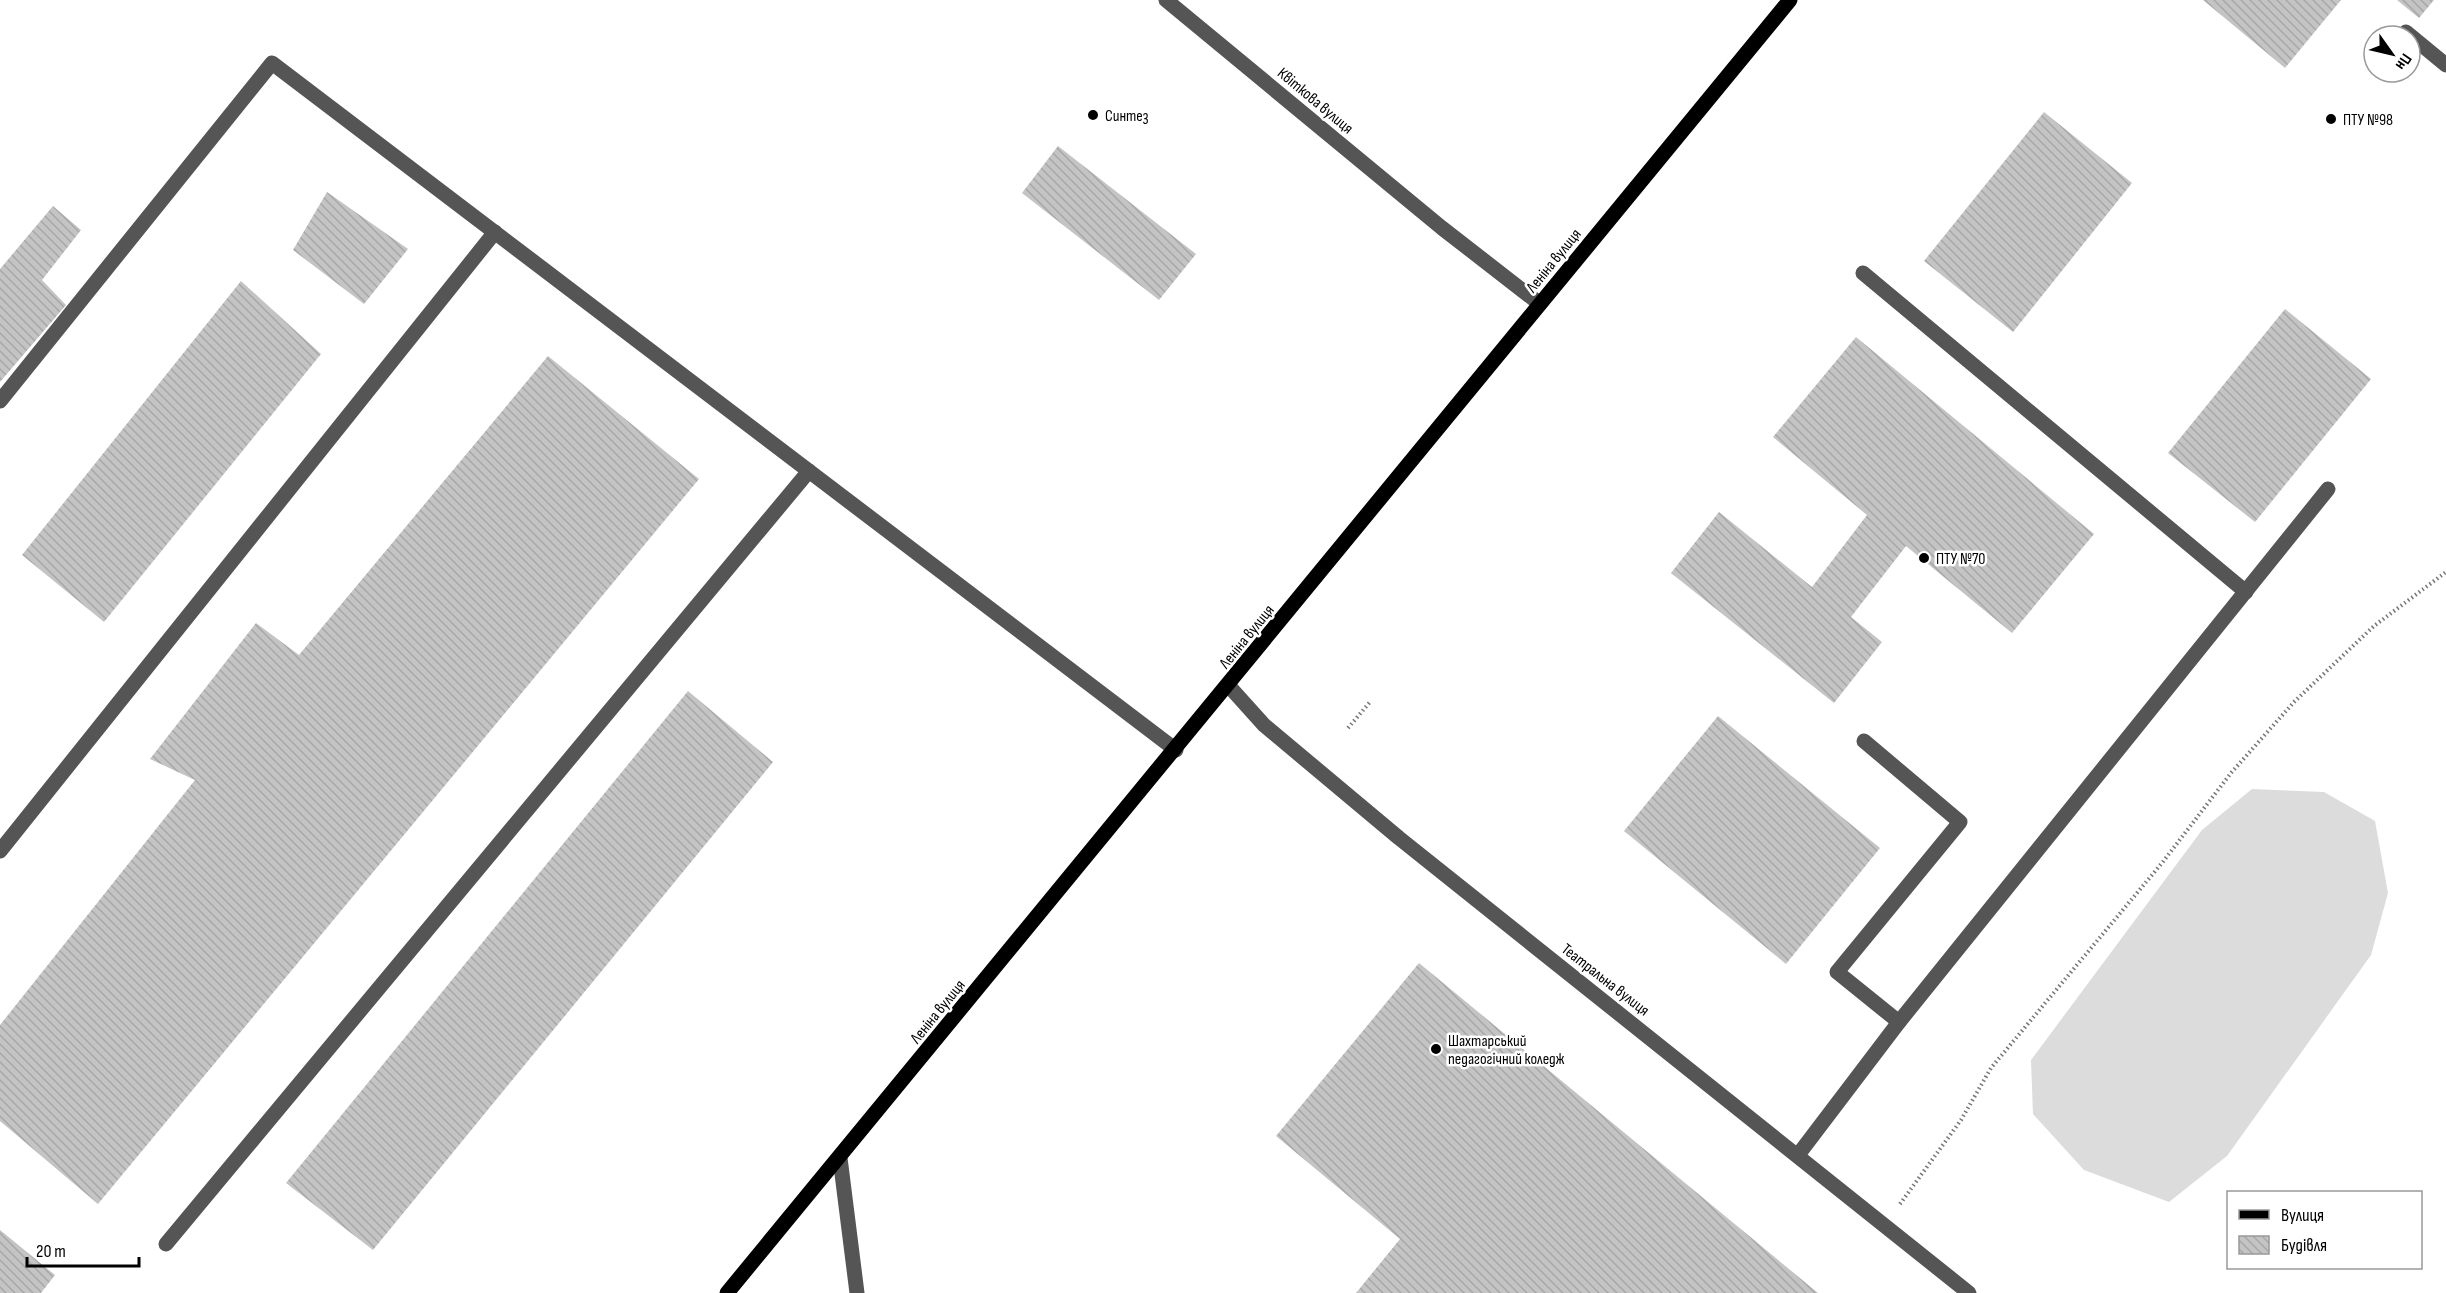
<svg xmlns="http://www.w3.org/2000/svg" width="2446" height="1293" font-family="'Sofia Sans Condensed',sans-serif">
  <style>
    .garden { fill: #dcdcdc }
    .building { fill: url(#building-back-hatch) }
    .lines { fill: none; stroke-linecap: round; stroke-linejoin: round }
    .path { stroke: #777; stroke-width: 4; stroke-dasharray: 1.5 3; stroke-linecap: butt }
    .minor { stroke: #555; stroke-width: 15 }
    .major { stroke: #000; stroke-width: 15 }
    .poi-dot { fill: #000; stroke: #fff; stroke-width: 2 }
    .labels { text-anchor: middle; stroke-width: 5; stroke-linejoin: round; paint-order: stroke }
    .street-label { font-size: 16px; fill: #000; stroke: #fff }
    .poi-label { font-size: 16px; fill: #000; stroke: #fff; text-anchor: start }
  </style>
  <defs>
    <pattern id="building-back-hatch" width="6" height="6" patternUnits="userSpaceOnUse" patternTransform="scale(1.5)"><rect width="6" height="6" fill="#c4c4c4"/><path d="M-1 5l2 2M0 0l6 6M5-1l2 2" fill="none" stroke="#a7a7a7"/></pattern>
  </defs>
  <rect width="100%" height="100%" fill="#fff"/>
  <path class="garden" d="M2252,789l72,3 51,29 13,72 -17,62 -144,201 -58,46 -85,-32 -51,-56 -2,-54 171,-230z"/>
  <g class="building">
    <path d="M2203,0h138l-56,68z"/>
    <path d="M2397,0h37l-15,18z"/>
    <path d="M2044,112l88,71 -119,149 -89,-71z"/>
    <path d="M1058,146l138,108 -37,46 -137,-107z"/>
    <path d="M327,192l81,57 -44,55 -71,-54z"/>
    <path d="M53,206l28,24 -39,50 24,25 -66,77v-113z"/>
    <path d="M241,281l80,73 -217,268 -82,-67z"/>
    <path d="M2285,309l86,70 -116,143 -87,-69z"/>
    <path d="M1856,337l238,197 -82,99 -106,-87 -55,71 31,25 -48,61 -163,-130 48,-61 93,75 55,-72 -94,-78z"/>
    <path d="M548,356l151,123 -601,725 -98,-83v-96l195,-245 -45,-21 106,-136 43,32z"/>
    <path d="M688,691l85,71 -400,488 -87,-67z"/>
    <path d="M1718,716l162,132 -94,116 -162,-133z"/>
    <path d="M1419,963l399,330h-462l44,-54 -124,-103z"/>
    <path d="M0,1230l55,45 -14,18h-41z"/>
  </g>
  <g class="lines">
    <g class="path">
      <path d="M1348,728l22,-26"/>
      <path d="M1900,1204l61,-84 30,-52 171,-205 69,-90 63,-71 80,-76 72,-54"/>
    </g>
    <g class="minor">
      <path d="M1166,0l276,228 98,76"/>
      <path d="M2406,32l40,33"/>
      <path d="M1863,273l383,319"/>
      <path d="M0,401l272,-338 904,687"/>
      <path d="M1228,685l36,40 135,113 570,455"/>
      <path d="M1864,741l96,81 -123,150 62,50"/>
      <path d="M0,851l495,-619"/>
      <path d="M1798,1155l101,-133 429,-533"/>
      <path d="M840,1158l17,135"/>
      <path d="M166,1244l643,-773"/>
    </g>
    <path class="major" d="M727,1293l1063,-1293"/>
  </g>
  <g class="poi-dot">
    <circle cx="1093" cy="115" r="6"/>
    <circle cx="2331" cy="119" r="6"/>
    <circle cx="1924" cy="558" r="6"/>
    <circle cx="1436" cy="1049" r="6"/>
  </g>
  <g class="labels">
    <g class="street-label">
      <text transform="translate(1316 100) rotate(40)" y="6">Квіткова вулиця</text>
      <text transform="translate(1553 260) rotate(-51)" y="6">Леніна вулиця</text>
      <text transform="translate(1246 636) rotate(-51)" y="6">Леніна вулиця</text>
      <text transform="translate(1606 979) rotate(38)" y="6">Театральна вулиця</text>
      <text transform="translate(937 1011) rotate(-51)" y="6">Леніна вулиця</text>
    </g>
    <g class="poi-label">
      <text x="1105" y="121">Синтез</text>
      <text x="2343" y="125">ПТУ №98</text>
      <text x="1936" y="564">ПТУ №70</text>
      <text x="1448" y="1046">Шахтарський<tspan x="1448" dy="18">педагогічний коледж</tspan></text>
    </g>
  </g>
  <rect x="2227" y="1191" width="195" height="78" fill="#ffffff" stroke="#999999" stroke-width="1.5"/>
  <rect x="2239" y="1210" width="30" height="9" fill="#000000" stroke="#999999" stroke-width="1.5"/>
  <text x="2281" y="1221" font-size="18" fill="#000000">Вулиця</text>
  <rect x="2239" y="1236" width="30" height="18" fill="url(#building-back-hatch)" stroke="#999999" stroke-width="1.5"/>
  <text x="2281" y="1251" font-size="18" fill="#000000">Будівля</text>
  <g transform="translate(2392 54) rotate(124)"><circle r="28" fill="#ffffff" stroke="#999999" stroke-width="1.5"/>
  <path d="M0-4.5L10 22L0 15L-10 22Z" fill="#000000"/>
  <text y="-9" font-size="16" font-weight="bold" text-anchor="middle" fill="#000000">Пн</text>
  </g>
  <path d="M27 1257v9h112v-9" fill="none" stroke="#000000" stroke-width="3"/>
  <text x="36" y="1257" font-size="18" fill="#000000" stroke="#ffffff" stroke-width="4.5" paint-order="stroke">20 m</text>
</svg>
